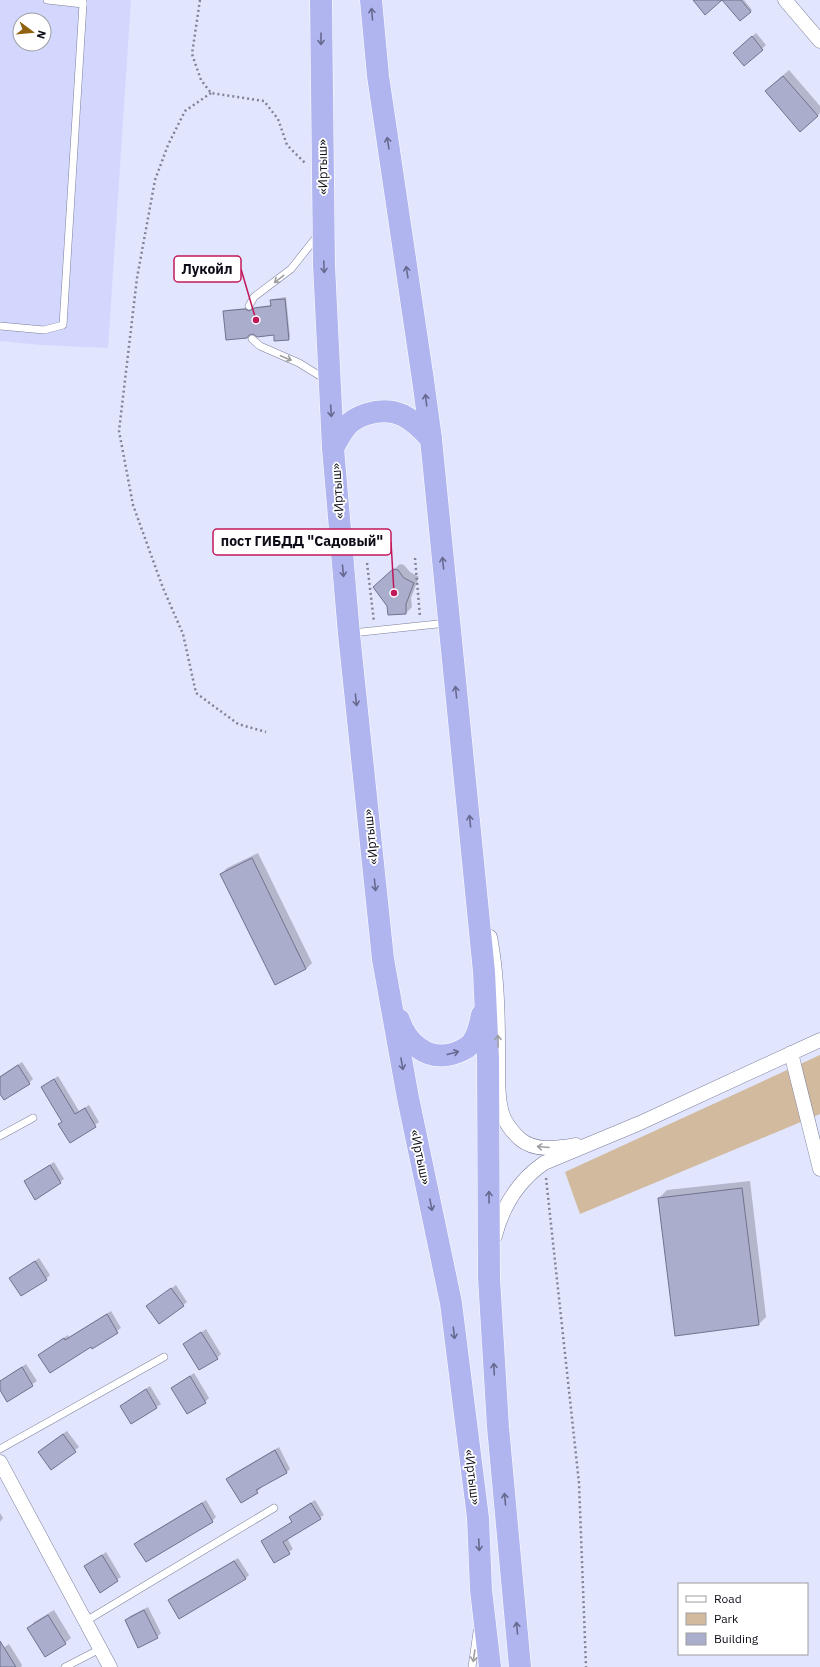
<svg xmlns="http://www.w3.org/2000/svg" width="820" height="1667" font-family="'IBM Plex Sans',sans-serif">
  <style>
    .built { fill: #d3d7fe; fill-rule: evenodd }
    .green { fill: #d1ba9d }
    .shadow { fill: #0003 }
    .building { fill: #aaaecc; stroke: #6f738e }
    .lines { fill: none; stroke-linecap: round; stroke-linejoin: round }
    .lane-casing { stroke: #7c7f9b; stroke-width: 8 }
    .street-casing { stroke: #7c7f9b; stroke-width: 15 }
    .highway-casing { stroke: #fff; stroke-width: 23 }
    .path { stroke: #818395; stroke-width: 2.5; stroke-dasharray: 2 3; stroke-linecap: butt }
    .lane { stroke: #fff; stroke-width: 7 }
    .street { stroke: #fff; stroke-width: 14 }
    .highway { stroke: #b0b5f0; stroke-width: 22 }
    .oneway { stroke: #67698f }
    .oneway2 { stroke: #9e9ea3 }
    .labels { text-anchor: middle; stroke-width: 3.5; stroke-linejoin: round; paint-order: stroke }
    .street-label { font-size: 13px; fill: #0d0d18; stroke: #fff }
    .leader { fill: none; stroke: #c2185b; stroke-width: 1.5 }
    .callout-dot { fill: #c2185b; stroke: #fff; stroke-width: 1.5 }
    .callout { fill: #fff; stroke: #c2185b; stroke-width: 1.5 }
    .callout-label { font-size: 14px; text-anchor: middle; font-weight: bold; fill: #0d0d18 }
  </style>
  <rect width="100%" height="100%" fill="#e1e5fe"/>
  <path class="built" d="M0,0h131l-23,348 -67,-3 -41,-4zM20,20h24v24h-24z"/>
  <path class="green" d="M820,1055v59l-240,100 -15,-42z"/>
  <g class="shadow">
    <path d="M742,0h2l8,10 -12,10 -9,-11z"/>
    <path d="M756,33l10,12 -22,20 -6,-16z"/>
    <path d="M789,70l31,36v7l-3,3 -45,-31z"/>
    <path d="M286,297l4,40 -2,2 -14,-5 -50,-23 2,-1 21,-2 5,2 4,-3 16,-2 -1,-5 2,-1z"/>
    <path d="M400,564l4,1 6,7 9,5 -8,21 1,9 -6,6 -18,-7 -7,-25z"/>
    <path d="M258,853l54,110 -6,6 -31,15 -54,-110 6,-6z"/>
    <path d="M22,1062l11,17 -4,4 -29,9v-16z"/>
    <path d="M58,1076l21,35 10,-6 10,17 -28,20 -8,-20 -21,-35z"/>
    <path d="M54,1162l10,17 -28,19 -11,-17z"/>
    <path d="M750,1181l16,136 -8,8 -99,-127 8,-8z"/>
    <path d="M39,1258l11,17 -4,4 -35,-1z"/>
    <path d="M176,1285l11,17 -27,21 -9,-20z"/>
    <path d="M111,1311l10,17 -28,20 -2,-2 -52,9 29,-20 1,2z"/>
    <path d="M206,1329l15,25 -4,4 -33,-14z"/>
    <path d="M26,1364l11,17 -29,20 -8,-13v-7z"/>
    <path d="M194,1373l15,25 -4,4 -33,-14z"/>
    <path d="M150,1386l11,18 -29,19 -11,-17z"/>
    <path d="M67,1431l12,16 -28,21 -8,-20z"/>
    <path d="M279,1447l11,22 -4,4 -26,13 1,2 -4,4 -29,-13 3,-4z"/>
    <path d="M206,1500l10,17 -4,4 -76,23 3,-4z"/>
    <path d="M315,1500l9,15 -37,23 6,11 -19,13 -12,-21 31,-20 -3,-4 4,-4z"/>
    <path d="M0,1513l3,5 -3,4z"/>
    <path d="M106,1552l15,25 -21,14 -15,-24z"/>
    <path d="M238,1558l11,17 -4,4 -76,21 4,-4z"/>
    <path d="M148,1607l13,26 -4,4 -31,-17 4,-4z"/>
    <path d="M54,1610l17,28 -6,5 -36,-15 5,-6z"/>
    <path d="M9,1644l13,21 -1,2h-21v-17z"/>
  </g>
  <g class="building">
    <path d="M693,0h48l10,12 -11,9 -18,-21 -17,15z"/>
    <path d="M752,36l11,14 -19,16 -11,-13z"/>
    <path d="M783,76l35,40 -18,16 -35,-41z"/>
    <path d="M285,299l4,41 -15,1v-6l-17,2 -4,-3 -4,1 -2,3 -21,2 -3,-29 22,-2 4,2 5,-3 17,-2 -1,-6z"/>
    <path d="M393,569l5,1 6,8 10,5 -8,21v10l-18,1 -1,-9 -14,-19z"/>
    <path d="M252,858l54,111 -31,16 -55,-111z"/>
    <path d="M18,1065l12,19 -26,16 -4,-6v-17z"/>
    <path d="M54,1079l21,35 10,-6 11,19 -26,16 -12,-19 4,-2 -21,-35z"/>
    <path d="M50,1165l11,18 -26,17 -11,-19z"/>
    <path d="M742,1188l17,137 -84,11 -17,-138z"/>
    <path d="M35,1261l12,19 -26,16 -12,-18z"/>
    <path d="M171,1288l13,18 -25,18 -13,-18z"/>
    <path d="M107,1314l11,19 -26,16 -1,-2 -41,26 -12,-18 26,-17 1,2z"/>
    <path d="M201,1332l17,27 -19,11 -16,-26z"/>
    <path d="M22,1367l11,19 -26,16 -7,-12v-9z"/>
    <path d="M190,1376l16,27 -19,11 -16,-26z"/>
    <path d="M146,1389l11,19 -26,16 -11,-18z"/>
    <path d="M63,1434l13,18 -25,18 -13,-18z"/>
    <path d="M275,1450l12,23 -31,17 2,3 -17,10 -15,-24z"/>
    <path d="M202,1503l11,19 -67,40 -12,-18z"/>
    <path d="M311,1503l10,16 -38,23 7,12 -16,9 -13,-22 31,-19 -3,-5z"/>
    <path d="M102,1555l16,26 -18,12 -16,-27z"/>
    <path d="M234,1561l12,18 -67,40 -11,-19z"/>
    <path d="M144,1610l14,28 -20,10 -13,-28z"/>
    <path d="M48,1615l18,29 -21,13 -18,-29z"/>
    <path d="M0,1641l16,26h-16z"/>
  </g>
  <g class="lines">
    <defs>
      <g id="lane">
        <path d="M47,0l36,4v-3"/>
        <path d="M249,306l5,-9 37,-28 27,-34"/>
        <path d="M0,326l44,4 19,-5 20,-321"/>
        <path d="M252,339l8,7 39,17 26,16"/>
        <path d="M352,633l95,-10"/>
        <path d="M0,1136l33,-18"/>
        <path d="M0,1449l164,-92"/>
        <path d="M86,1621l188,-113"/>
        <path d="M65,1667l35,-18"/>
        <path d="M472,1667l5,-35"/>
      </g>
      <g id="street">
        <path d="M785,0l35,41"/>
        <path d="M490,937c7,35 8,72 8,108 1,21 -2,44 3,64 2,11 11,23 19,30 15,13 38,9 56,6"/>
        <path d="M791,1053l29,116"/>
        <path d="M495,1236c8,-31 23,-55 49,-73l96,-40 180,-83"/>
        <path d="M0,1462l110,205"/>
      </g>
      <g id="highway">
        <path d="M321,0l3,265 9,183 16,186 34,325 25,139 43,205 27,215 3,72 9,77"/>
        <path d="M371,0l7,76 45,304 8,59 53,533 4,86 1,220 9,149 22,240"/>
        <path d="M333,448c4,-7 8,-15 13,-21 5,-6 14,-11 21,-13 29,-9 45,4 64,25"/>
        <path d="M399,1020c8,23 28,41 53,34 7,-2 14,-5 19,-10 7,-7 9,-20 11,-29"/>
      </g>
    </defs>
    <use href="#lane" class="lane-casing"/>
    <use href="#street" class="street-casing"/>
    <use href="#highway" class="highway-casing"/>
    <g class="path">
      <path d="M200,0l-8,54 9,26 10,13 53,8 14,18 9,26 19,19"/>
      <path d="M211,93l-26,18 -17,34 -13,35 -18,98 -18,153 14,74 30,83 20,46 13,59 42,31 28,8"/>
      <path d="M415,558l5,59"/>
      <path d="M367,563l7,59"/>
      <path d="M546,1178l33,305 7,184"/>
    </g>
    <use href="#lane" class="lane"/>
    <use href="#street" class="street"/>
    <use href="#highway" class="highway"/>
  </g>
  <defs><path id="oneway-shaft" d="M-6 0H5M1.5-3L5.5 0L1.5 3" fill="none" stroke-width="1.6" stroke-linecap="round" stroke-linejoin="round"/></defs>
  <g class="oneway">
    <use href="#oneway-shaft" transform="translate(372 14) rotate(-95)"/>
    <use href="#oneway-shaft" transform="translate(321 39) rotate(90)"/>
    <use href="#oneway-shaft" transform="translate(388 143) rotate(-99)"/>
    <use href="#oneway-shaft" transform="translate(324 267) rotate(88)"/>
    <use href="#oneway-shaft" transform="translate(407 272) rotate(-99)"/>
    <use href="#oneway-shaft" transform="translate(426 400) rotate(-97)"/>
    <use href="#oneway-shaft" transform="translate(331 411) rotate(87)"/>
    <use href="#oneway-shaft" transform="translate(443 563) rotate(-96)"/>
    <use href="#oneway-shaft" transform="translate(343 571) rotate(85)"/>
    <use href="#oneway-shaft" transform="translate(456 692) rotate(-96)"/>
    <use href="#oneway-shaft" transform="translate(356 700) rotate(84)"/>
    <use href="#oneway-shaft" transform="translate(470 821) rotate(-96)"/>
    <use href="#oneway-shaft" transform="translate(375 885) rotate(84)"/>
    <use href="#oneway-shaft" transform="translate(453 1053) rotate(-15)"/>
    <use href="#oneway-shaft" transform="translate(402 1064) rotate(80)"/>
    <use href="#oneway-shaft" transform="translate(489 1197) rotate(-90)"/>
    <use href="#oneway-shaft" transform="translate(431 1205) rotate(79)"/>
    <use href="#oneway-shaft" transform="translate(454 1333) rotate(83)"/>
    <use href="#oneway-shaft" transform="translate(494 1369) rotate(-93)"/>
    <use href="#oneway-shaft" transform="translate(505 1499) rotate(-95)"/>
    <use href="#oneway-shaft" transform="translate(479 1545) rotate(87)"/>
    <use href="#oneway-shaft" transform="translate(517 1628) rotate(-95)"/>
  </g>
  <g class="oneway2">
    <use href="#oneway-shaft" transform="translate(279 279) rotate(142)"/>
    <use href="#oneway-shaft" transform="translate(286 358) rotate(23)"/>
    <use href="#oneway-shaft" transform="translate(498 1041) rotate(-91)"/>
    <use href="#oneway-shaft" transform="translate(543 1147) rotate(-175)"/>
    <use href="#oneway-shaft" transform="translate(474 1656) rotate(98)"/>
  </g>
  <g class="labels">
    <g class="street-label">
      <text transform="translate(322 167) rotate(-91)" y="5">«Иртыш»</text>
      <text transform="translate(337 491) rotate(-94)" y="5">«Иртыш»</text>
      <text transform="translate(370 837) rotate(-96)" y="5">«Иртыш»</text>
      <text transform="translate(421 1157) rotate(78)" y="5">«Иртыш»</text>
      <text transform="translate(473 1477) rotate(83)" y="5">«Иртыш»</text>
    </g>
  </g>
  <path class="leader" d="M256 320L241 269M394 593L391 542"/>
  <g class="callout-dot">
    <circle cx="256" cy="320" r="4"/>
    <circle cx="394" cy="593" r="4"/>
  </g>
  <g class="callout">
    <rect x="174" y="256" width="67" height="26" rx="4"/>
    <rect x="213" y="529" width="178" height="26" rx="4"/>
  </g>
  <g class="callout-label">
    <text x="207" y="274">Лукойл</text>
    <text x="302" y="546">пост ГИБДД "Садовый"</text>
  </g>
  <rect x="678" y="1583" width="130" height="72" fill="#ffffff" stroke="#9e9ea3"/>
  <rect x="686" y="1596" width="20" height="6" fill="#ffffff" stroke="#9e9ea3"/>
  <text x="714" y="1603" font-size="12" fill="#0d0d18">Road</text>
  <rect x="686" y="1613" width="20" height="12" fill="#d1ba9d" stroke="#9e9ea3"/>
  <text x="714" y="1623" font-size="12" fill="#0d0d18">Park</text>
  <rect x="686" y="1633" width="20" height="12" fill="#aaaecc" stroke="#9e9ea3"/>
  <text x="714" y="1643" font-size="12" fill="#0d0d18">Building</text>
  <g transform="translate(32 32) rotate(106)"><circle r="19" fill="#ffffff" stroke="#9e9ea3"/>
  <path d="M0-3L7 15L0 10L-7 15Z" fill="#91620f"/>
  <text y="-6" font-size="11" font-weight="bold" text-anchor="middle" fill="#0d0d18">N</text>
  </g>
</svg>
